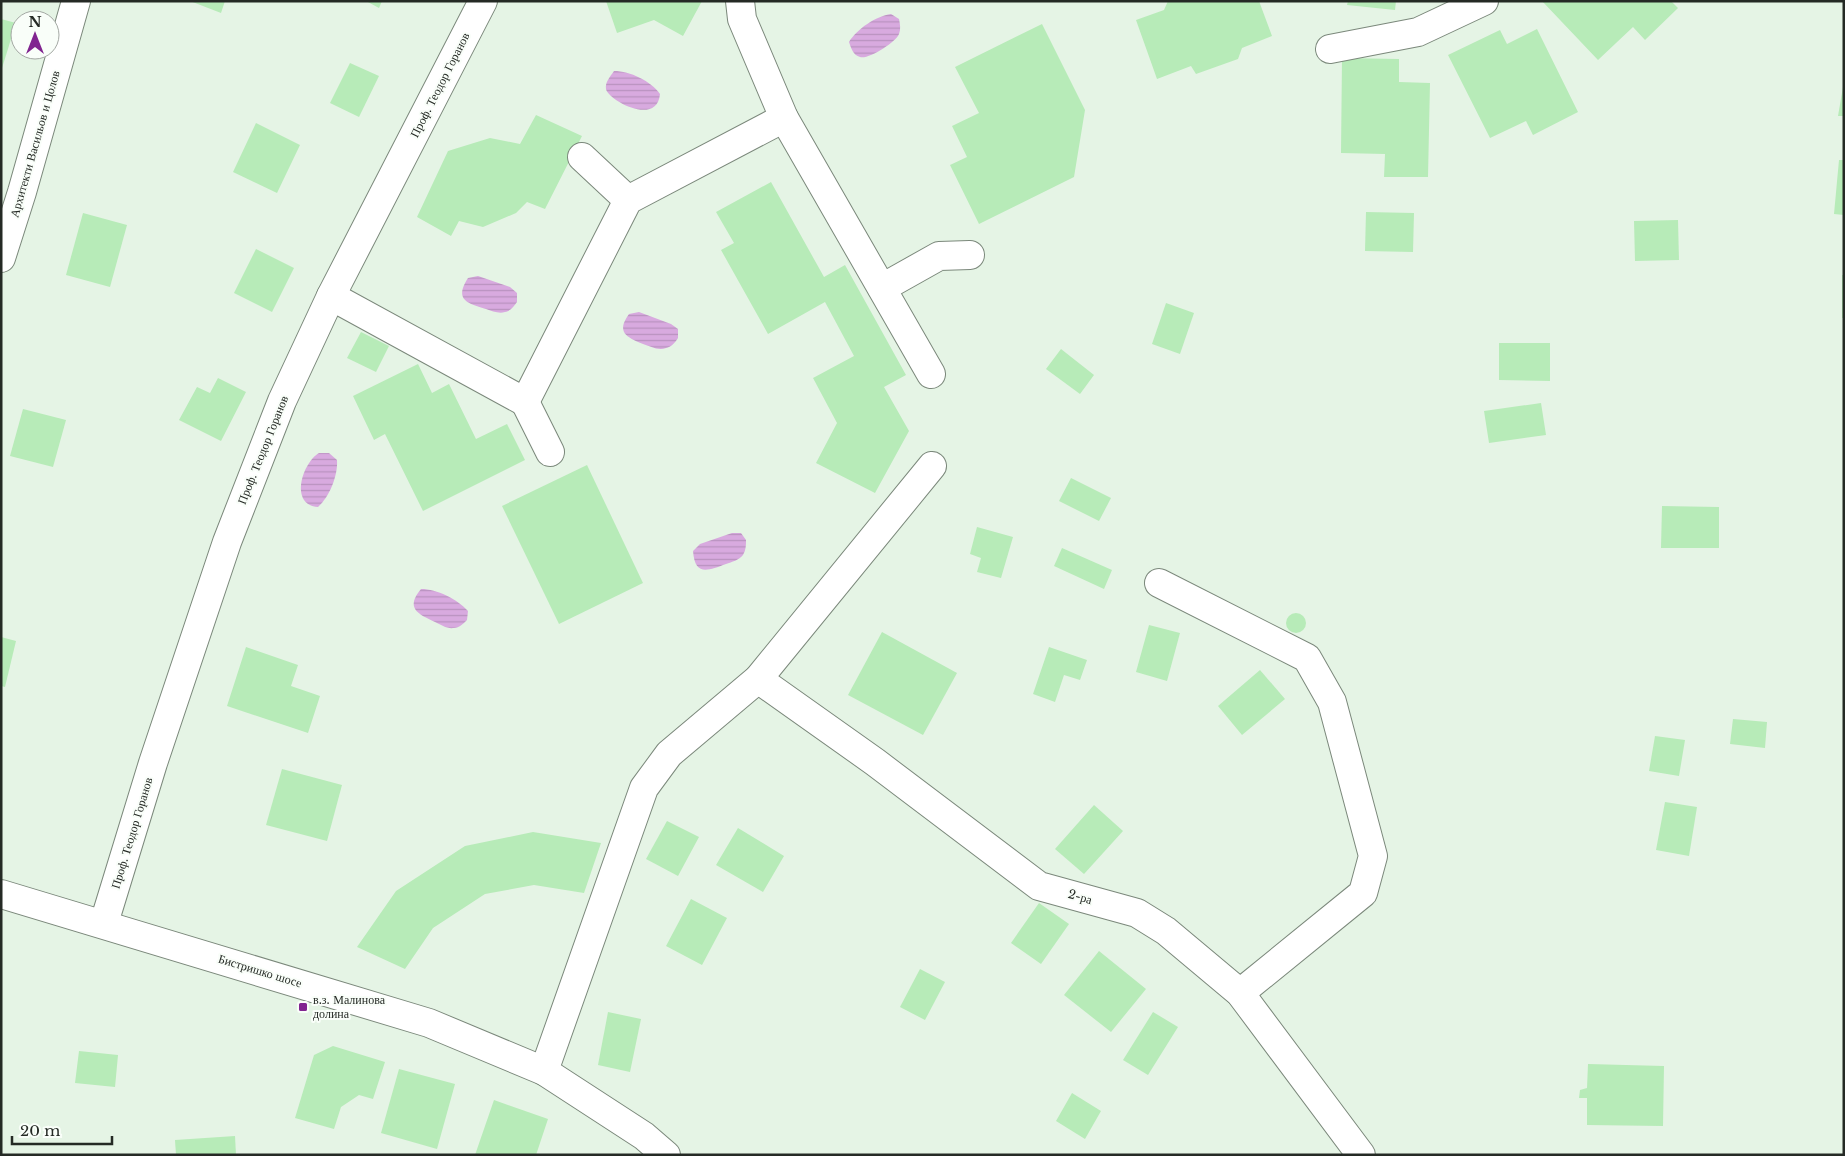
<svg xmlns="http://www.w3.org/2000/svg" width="1845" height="1156" font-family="'Libre Baskerville',serif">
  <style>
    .water { fill: url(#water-rules) }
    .building { fill: #b7ebb8 }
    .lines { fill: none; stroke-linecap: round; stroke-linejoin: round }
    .minor-casing { stroke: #7b887b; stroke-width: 30 }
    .minor { stroke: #fff; stroke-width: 28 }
    .poi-dot { fill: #812490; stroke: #f9fef9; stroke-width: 2 }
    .labels { text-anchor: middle; stroke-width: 4; stroke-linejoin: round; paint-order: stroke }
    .street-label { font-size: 12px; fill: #252a25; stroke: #f9fef9 }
    .poi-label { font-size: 12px; fill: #252a25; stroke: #f9fef9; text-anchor: start }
  </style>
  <defs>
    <pattern id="water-rules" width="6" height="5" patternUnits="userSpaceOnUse" patternTransform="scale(1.25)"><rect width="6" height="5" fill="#d8aadf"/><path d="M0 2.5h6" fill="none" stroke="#b992bf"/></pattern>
  </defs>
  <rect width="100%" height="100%" fill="#e5f4e5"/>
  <g class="water">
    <path d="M891,14l8,5c1,5 2,10 0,15 -3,8 -31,26 -39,23 -7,-2 -9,-9 -11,-15 8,-13 27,-26 42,-28z"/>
    <path d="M614,71c16,0 37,10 46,23 -3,33 -52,6 -54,-5 -1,-7 4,-12 8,-18z"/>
    <path d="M478,276l32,11 7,6v9c-3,4 -6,9 -12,10 -6,2 -13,-1 -19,-3 -19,-6 -32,-9 -18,-31z"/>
    <path d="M639,312l32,12 7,5v9c-3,5 -7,9 -12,10 -8,3 -16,-2 -23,-4 -17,-7 -27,-12 -14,-30z"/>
    <path d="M319,453h10l8,7c1,15 -7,36 -19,47 -29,-2 -16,-44 1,-54z"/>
    <path d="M732,533h9l5,7c0,5 0,10 -3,15 -4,5 -11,7 -17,9 -19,7 -31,12 -33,-13l7,-7z"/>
    <path d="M421,589c16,0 36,10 47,22l-1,9c-4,4 -8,8 -13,8 -7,1 -13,-3 -19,-6 -17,-8 -30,-14 -14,-33z"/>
  </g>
  <g class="building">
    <path d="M190,1h35l-4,12z"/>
    <path d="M366,1h16l-3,7z"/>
    <path d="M606,1h96l-19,35 -29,-16 -37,13z"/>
    <path d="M1168,1h91l13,35 -30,12 -4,11 -42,15 -5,-8 -34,13 -21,-59 28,-10z"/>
    <path d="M1348,1h48l-1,9 -48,-5z"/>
    <path d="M1542,1h129l7,7 -33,32 -12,-13 -35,33z"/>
    <path d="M1,19l15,4 -14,45h-1z"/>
    <path d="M1042,24l43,86 -11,67 -95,47 -29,-59 17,-8 -15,-31 27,-13 -24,-46z"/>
    <path d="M1537,29l41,83 -45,23 -7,-14 -36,17 -42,-83 52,-25 7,14z"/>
    <path d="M1342,58l57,1v23l31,1 -2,94h-44l1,-23 -44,-1z"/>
    <path d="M350,63l29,13 -20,41 -29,-14z"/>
    <path d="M1843,87l1,1v28h-6z"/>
    <path d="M536,115l46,21 -37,73 -18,-7 -11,11 -33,14 -24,-6 -8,15 -34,-19 31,-66 42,-13 30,6z"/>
    <path d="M256,123l44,22 -23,48 -44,-21z"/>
    <path d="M1839,160h5v55l-10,-1z"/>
    <path d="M771,182l53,95 21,-12 61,110 -22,12 25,44 -34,62 -59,-30 21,-40 -24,-45 41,-22 -29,-54 -57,32 -47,-84 13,-7 -18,-31z"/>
    <path d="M1366,212l48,1 -1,39 -48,-1z"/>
    <path d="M83,213l44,12 -17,62 -44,-12z"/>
    <path d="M1678,220l1,40 -44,1 -1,-40z"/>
    <path d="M256,249l38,19 -22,44 -38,-19z"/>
    <rect x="1842" y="275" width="2" height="43"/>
    <path d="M1166,303l28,10 -14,41 -28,-10z"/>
    <path d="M361,332l28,14 -13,26 -29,-14z"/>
    <path d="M1499,343h51v38l-51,-1z"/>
    <path d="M1061,349l33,26 -14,19 -34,-25z"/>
    <path d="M418,364l14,29 17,-9 27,55 31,-15 18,36 -102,51 -38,-77 -11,6 -21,-44z"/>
    <path d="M218,378l28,14 -25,49 -42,-21 18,-33 13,6z"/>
    <path d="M1541,403l5,32 -57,8 -5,-32z"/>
    <path d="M23,409l43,11 -13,47 -43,-11z"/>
    <path d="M587,465l56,118 -84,41 -57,-118z"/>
    <path d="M1071,478l40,20 -12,23 -40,-20z"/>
    <path d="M1662,506l57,1v41h-58z"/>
    <path d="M977,527l36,10 -12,41 -24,-6 4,-14 -11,-4z"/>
    <path d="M1062,548l50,22 -8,19 -50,-23z"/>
    <circle cx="1296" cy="623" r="10"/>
    <path d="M1149,625l31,8 -13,48 -31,-9z"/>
    <path d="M882,632l75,41 -34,62 -75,-40z"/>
    <path d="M1,637l15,4 -11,46 -4,-1z"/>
    <path d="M246,647l52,18 -7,21 29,10 -12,37 -81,-27z"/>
    <path d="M1049,647l38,13 -7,20 -16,-5 -9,27 -22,-8z"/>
    <path d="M1260,670l25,29 -43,36 -24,-29z"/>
    <path d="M1733,719l34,3 -2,26 -35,-4z"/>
    <path d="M1655,736l30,4 -6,36 -30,-5z"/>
    <path d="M282,769l60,16 -15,56 -61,-16z"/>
    <path d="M1665,802l32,5 -8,49 -33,-6z"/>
    <path d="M1094,805l29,26 -39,43 -29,-25z"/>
    <path d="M667,821l32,16 -21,39 -32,-17z"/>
    <path d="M738,828l46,28 -21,36 -47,-27z"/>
    <path d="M533,832l68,11 -17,50 -50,-8 -49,9 -52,34 -28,41 -48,-22 39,-56 69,-45z"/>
    <path d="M691,899l36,19 -25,47 -36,-19z"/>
    <path d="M1039,903l30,21 -28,40 -30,-21z"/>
    <path d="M1099,951l47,38 -35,43 -47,-37z"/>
    <path d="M920,969l25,13 -20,38 -25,-13z"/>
    <path d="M608,1012l33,7 -11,53 -32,-7z"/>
    <path d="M1153,1012l25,15 -30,48 -25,-15z"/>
    <path d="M333,1046l52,16 -12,37 -14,-4 -18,12 -7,22 -39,-11 19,-63z"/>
    <path d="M79,1051l39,4 -3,32 -40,-4z"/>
    <path d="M1588,1064l76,2 -1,60 -76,-1v-27h-8l1,-8 7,-2z"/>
    <path d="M399,1069l56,15 -18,65 -56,-16z"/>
    <path d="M1072,1093l29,18 -16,28 -29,-18z"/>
    <path d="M494,1100l54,19 -12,36h-61z"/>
    <path d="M235,1136l1,19h-60l-1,-15z"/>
  </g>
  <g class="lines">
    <defs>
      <g id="minor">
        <path d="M740,1l2,18 42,99 147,256"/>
        <path d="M1330,49l88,-17 66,-31"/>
        <path d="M582,157l46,43"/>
        <path d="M1,258l21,-66 54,-191"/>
        <path d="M882,288l57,-32 31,-1"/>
        <path d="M331,296l194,106 103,-202 156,-82"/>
        <path d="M525,402l25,50"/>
        <path d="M1159,583l148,75 25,44 41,154 -10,37 -123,100"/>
        <path d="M758,679l117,83 164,124 98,27 29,18 74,62 121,162"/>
        <path d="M1,894l428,129 115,48 100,65 22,19"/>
        <path d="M104,923l49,-160 74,-221 55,-141 49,-105 152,-295"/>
        <path d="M544,1071l100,-283 25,-34 89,-75 174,-213"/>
      </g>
    </defs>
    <use href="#minor" class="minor-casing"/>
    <use href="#minor" class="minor"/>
  </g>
  <rect class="poi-dot" x="298" y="1002" width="10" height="10" rx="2.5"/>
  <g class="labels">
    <g class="street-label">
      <text transform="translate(440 85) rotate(-63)" y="4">Проф. Теодор Горанов</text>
      <text transform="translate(35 144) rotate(-74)" y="4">Архитекти Васильов и Цолов</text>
      <text transform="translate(263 450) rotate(-68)" y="4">Проф. Теодор Горанов</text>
      <text transform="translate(132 833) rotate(-73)" y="4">Проф. Теодор Горанов</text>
      <text transform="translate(1080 897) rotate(16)" y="4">2-ра</text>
      <text transform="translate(260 971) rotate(17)" y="4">Бистришко шосе</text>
    </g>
    <g class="poi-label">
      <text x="313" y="1004">в.з. Малинова<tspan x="313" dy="14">долина</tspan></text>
    </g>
  </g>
  <rect width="1845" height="1156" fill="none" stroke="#252a25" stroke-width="5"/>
  <g transform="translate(35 35)"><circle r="24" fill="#f9fef9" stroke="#a4a9a4"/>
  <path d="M0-4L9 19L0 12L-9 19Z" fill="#812490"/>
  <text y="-8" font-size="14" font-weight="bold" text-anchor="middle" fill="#252a25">N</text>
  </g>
  <path d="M12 1136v8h100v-8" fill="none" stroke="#252a25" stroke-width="2.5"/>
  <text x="20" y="1136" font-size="15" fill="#252a25" stroke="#f9fef9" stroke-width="4" paint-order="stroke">20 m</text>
</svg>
